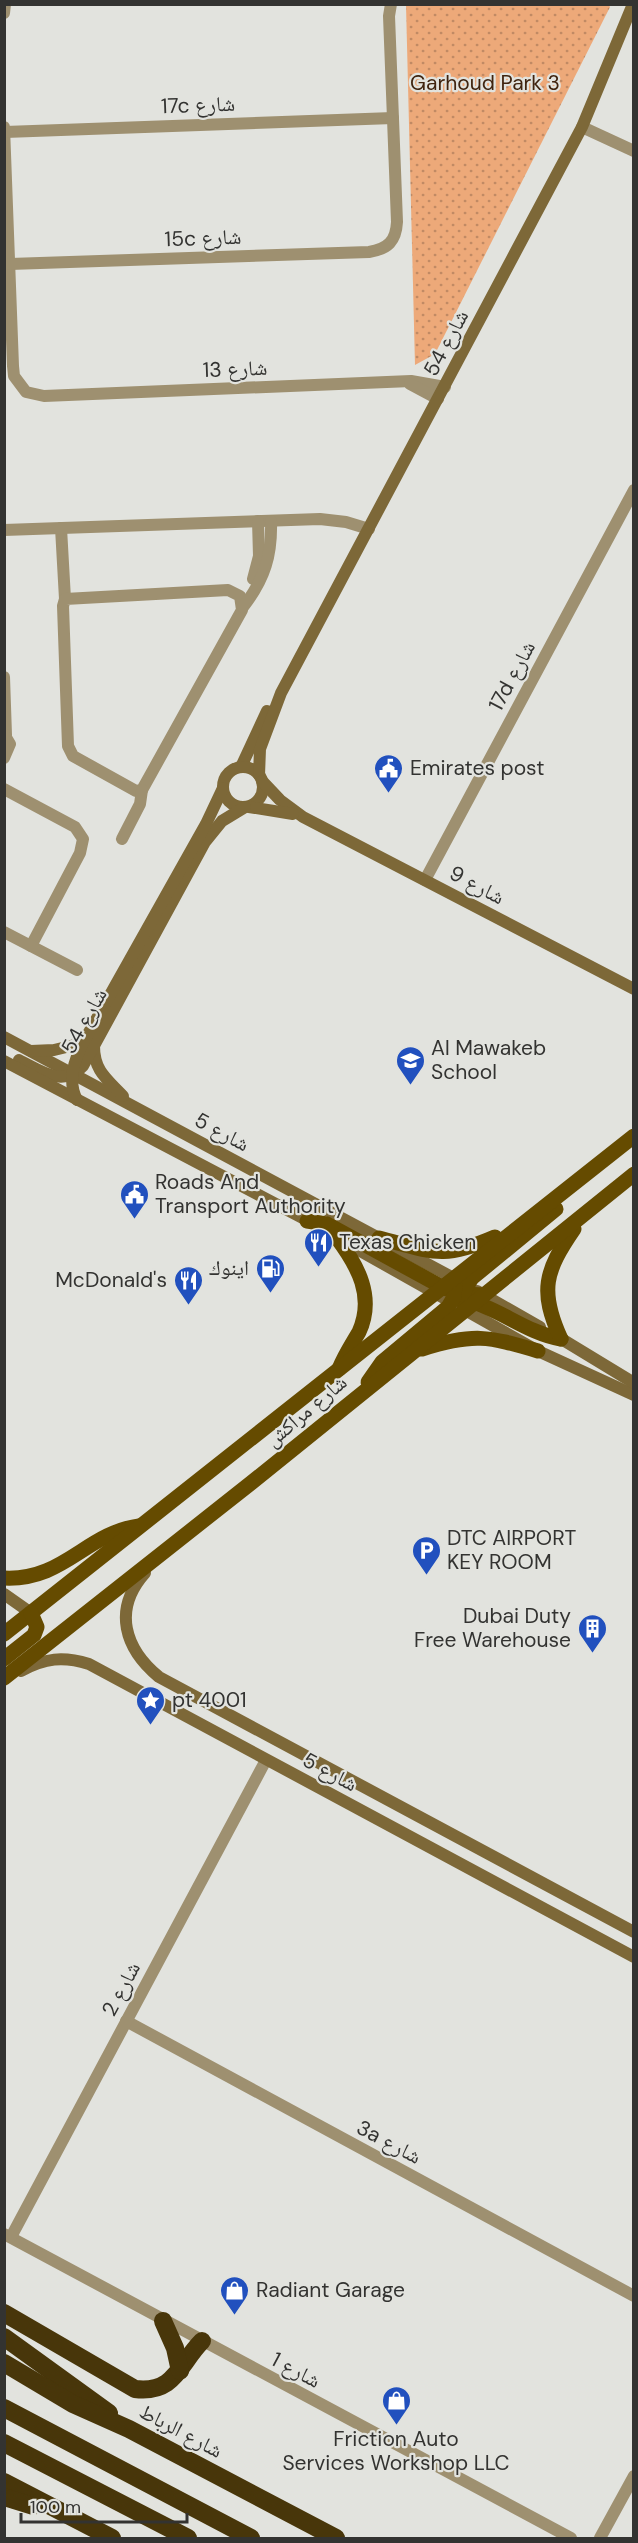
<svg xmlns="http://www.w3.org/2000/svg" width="638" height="2543" font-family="'DM Sans','Noto Naskh Arabic',sans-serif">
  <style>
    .park { fill: url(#park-dots) }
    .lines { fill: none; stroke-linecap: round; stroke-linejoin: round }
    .street { stroke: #9e9070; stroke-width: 12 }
    .secondary { stroke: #7d6838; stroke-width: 12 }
    .primary { stroke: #654b00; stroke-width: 15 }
    .highway { stroke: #48360a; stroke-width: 18 }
    .labels { text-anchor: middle; stroke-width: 4.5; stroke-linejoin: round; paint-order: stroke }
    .park-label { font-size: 21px; fill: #40240f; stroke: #e2e3de }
    .street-label { font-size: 21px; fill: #333331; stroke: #e2e3de }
    .poi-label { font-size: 21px; fill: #333331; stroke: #e2e3de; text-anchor: start }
  </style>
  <defs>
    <pattern id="park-dots" width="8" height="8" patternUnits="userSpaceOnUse" patternTransform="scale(1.5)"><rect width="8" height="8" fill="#eda979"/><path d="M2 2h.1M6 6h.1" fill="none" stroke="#c18a64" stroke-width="1.8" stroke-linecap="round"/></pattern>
  </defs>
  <rect width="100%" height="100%" fill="#e2e3de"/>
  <path class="park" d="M608,4l2,3 -175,347 -20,11 -9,-360z"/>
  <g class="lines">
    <g class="street">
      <path d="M4,13l1,-9"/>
      <path d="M4,127l9,239 1,10 12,16 18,4 367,-15 34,6"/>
      <path d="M582,127l52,24"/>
      <path d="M5,132l388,-14"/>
      <path d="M10,264l359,-12c19,-3 27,-11 28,-30l-8,-206 2,-12"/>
      <path d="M410,384l28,15"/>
      <path d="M61,528l4,71"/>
      <path d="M4,530l316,-11 26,3 23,7"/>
      <path d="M253,579l6,-23 -1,-35"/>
      <path d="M228,590l12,6 2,14 -100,180 -6,1 -63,-35 -5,-10 -5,-140 2,-7z"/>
      <path d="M243,607c22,-28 29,-52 28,-86"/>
      <path d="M4,677l2,58"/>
      <path d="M4,734l6,10 -6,14"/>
      <path d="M4,789l71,38 8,12 -3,14 -49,93"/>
      <path d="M122,839l18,-35 2,-14"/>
      <path d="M425,880l209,-390"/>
      <path d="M4,932l73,38"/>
      <path d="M126,2021l508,275"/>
      <path d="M4,2234l567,304"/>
      <path d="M11,2237l255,-477"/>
      <path d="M600,2538l34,-62"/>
    </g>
    <g class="secondary">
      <path d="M241,767l26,-56"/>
      <circle cx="243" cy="787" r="20"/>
      <path d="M259,775l1,-26 21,-56 301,-566 51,-123"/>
      <path d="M262,781l18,19 23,17 331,172"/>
      <path d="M249,807l44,7"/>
      <path d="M4,1037l457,245"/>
      <path d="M94,1046c0,25 13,33 29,50"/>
      <path d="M31,1051l23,-1 29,-7"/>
      <path d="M19,1060c22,11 44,28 64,6l122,-224 17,-21 23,-14"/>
      <path d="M4,1061l310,163"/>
      <path d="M77,1100c-10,-19 -3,-39 6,-57l123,-219 17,-36"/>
      <path d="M339,1239l199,112 96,44"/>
      <path d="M477,1291l63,36"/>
      <path d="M555,1335l79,48"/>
      <path d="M145,1573c-33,37 -20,76 14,104l475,255"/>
      <path d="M4,1594l27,19"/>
      <path d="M21,1671c24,-13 42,-15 68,-7l545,293"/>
    </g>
    <g class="primary">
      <path d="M307,1221l20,3 117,64 20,6 20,1"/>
      <path d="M337,1238c21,28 38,59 22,94 -7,12 -15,24 -20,37"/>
      <path d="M379,1238c54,14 63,22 116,-1"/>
      <path d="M467,1300c33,9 60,33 94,39"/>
      <path d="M463,1302l2,-13 7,-11 84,-69"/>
      <path d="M561,1339c-22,-48 -16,-68 13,-110"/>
      <path d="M422,1349c51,-16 66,-13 116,2"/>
      <path d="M368,1382l14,-20 66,-55 6,-10 1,-12"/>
      <path d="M4,1578c60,3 82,-45 135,-52"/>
      <path d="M4,1634l630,-498"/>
      <path d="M4,1659l30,-24 3,-8 -6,-14"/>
      <path d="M4,1678l247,-195 383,-309"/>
    </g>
    <g class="highway">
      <path d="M4,2313l131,76c40,5 44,-25 67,-48"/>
      <path d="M163,2321l12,27 5,23"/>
      <path d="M4,2337l105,76"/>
      <path d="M4,2363l69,41 56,25 207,109"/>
      <path d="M4,2408l247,130"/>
      <path d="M4,2443l184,95"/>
      <path d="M4,2482l108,56"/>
      <path d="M4,2497l29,9"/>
    </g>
  </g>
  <defs>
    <symbol id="civic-pin" viewBox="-11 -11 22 30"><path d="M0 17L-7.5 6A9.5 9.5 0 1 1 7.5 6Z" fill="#2150be" stroke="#e2e3de"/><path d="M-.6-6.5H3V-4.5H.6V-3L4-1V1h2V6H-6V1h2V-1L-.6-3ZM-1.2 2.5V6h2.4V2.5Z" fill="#fff"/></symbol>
    <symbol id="school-pin" viewBox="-11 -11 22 30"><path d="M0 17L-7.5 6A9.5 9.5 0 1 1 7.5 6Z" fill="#2150be" stroke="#e2e3de"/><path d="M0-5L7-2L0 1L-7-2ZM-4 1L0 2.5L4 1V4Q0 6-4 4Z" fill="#fff"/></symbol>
    <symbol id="restaurant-pin" viewBox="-11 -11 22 30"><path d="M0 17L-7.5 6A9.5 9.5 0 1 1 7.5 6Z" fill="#2150be" stroke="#e2e3de"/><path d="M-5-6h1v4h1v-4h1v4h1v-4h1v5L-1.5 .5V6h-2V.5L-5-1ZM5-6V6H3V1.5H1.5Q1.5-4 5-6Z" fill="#fff"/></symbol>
    <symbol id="fuel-pin" viewBox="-11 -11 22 30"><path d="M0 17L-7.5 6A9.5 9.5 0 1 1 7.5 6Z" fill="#2150be" stroke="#e2e3de"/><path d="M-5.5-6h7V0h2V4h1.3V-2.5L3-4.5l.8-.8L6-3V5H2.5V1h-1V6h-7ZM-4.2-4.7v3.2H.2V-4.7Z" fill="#fff"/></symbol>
    <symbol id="parking-pin" viewBox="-11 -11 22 30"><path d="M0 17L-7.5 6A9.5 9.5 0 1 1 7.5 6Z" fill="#2150be" stroke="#e2e3de"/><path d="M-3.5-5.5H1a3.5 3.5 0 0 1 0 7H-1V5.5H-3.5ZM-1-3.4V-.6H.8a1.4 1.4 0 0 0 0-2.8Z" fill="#fff"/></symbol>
    <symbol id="building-pin" viewBox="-11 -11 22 30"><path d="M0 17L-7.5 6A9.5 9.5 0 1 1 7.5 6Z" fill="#2150be" stroke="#e2e3de"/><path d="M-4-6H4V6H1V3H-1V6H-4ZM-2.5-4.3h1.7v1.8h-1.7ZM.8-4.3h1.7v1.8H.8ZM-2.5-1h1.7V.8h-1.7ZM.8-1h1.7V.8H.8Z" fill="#fff"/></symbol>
    <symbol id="sight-pin" viewBox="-11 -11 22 30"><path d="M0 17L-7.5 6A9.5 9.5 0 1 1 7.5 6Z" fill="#2150be" stroke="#e2e3de"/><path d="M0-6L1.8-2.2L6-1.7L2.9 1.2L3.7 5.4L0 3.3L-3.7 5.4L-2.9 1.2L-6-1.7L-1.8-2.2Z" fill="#fff"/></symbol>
    <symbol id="shop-pin" viewBox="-11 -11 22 30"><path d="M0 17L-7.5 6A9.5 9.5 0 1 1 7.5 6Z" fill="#2150be" stroke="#e2e3de"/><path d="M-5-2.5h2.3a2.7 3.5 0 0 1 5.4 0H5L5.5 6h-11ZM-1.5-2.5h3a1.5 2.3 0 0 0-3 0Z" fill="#fff"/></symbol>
  </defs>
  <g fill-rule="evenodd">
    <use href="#civic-pin" x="372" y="752" width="33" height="45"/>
    <use href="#school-pin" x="394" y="1044" width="33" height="45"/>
    <use href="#civic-pin" x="118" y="1178" width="33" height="45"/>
    <use href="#restaurant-pin" x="302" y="1226" width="33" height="45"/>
    <use href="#fuel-pin" x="254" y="1252" width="33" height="45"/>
    <use href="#restaurant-pin" x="172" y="1264" width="33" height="45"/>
    <use href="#parking-pin" x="410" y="1534" width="33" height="45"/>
    <use href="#building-pin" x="576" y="1612" width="33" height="45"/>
    <use href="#sight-pin" x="134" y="1684" width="33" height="45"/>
    <use href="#shop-pin" x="218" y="2274" width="33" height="45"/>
    <use href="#shop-pin" x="380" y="2384" width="33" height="45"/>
  </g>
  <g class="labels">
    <g class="park-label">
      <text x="485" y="90">Garhoud Park 3</text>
    </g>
    <g class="street-label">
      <text transform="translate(198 105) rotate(-2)" y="7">17c شارع</text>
      <text transform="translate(203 238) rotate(-2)" y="7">15c شارع</text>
      <text transform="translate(446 343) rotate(-62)" y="7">شارع 54</text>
      <text transform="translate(235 369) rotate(-2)" y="7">شارع 13</text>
      <text transform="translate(512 676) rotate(-62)" y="7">17d شارع</text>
      <text transform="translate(477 885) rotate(28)" y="7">شارع 9</text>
      <text transform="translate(84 1021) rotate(-61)" y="7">شارع 54</text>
      <text transform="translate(222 1132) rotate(28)" y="7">شارع 5</text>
      <text transform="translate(306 1411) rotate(-40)" y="7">شارع مراكش</text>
      <text transform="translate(330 1772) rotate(28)" y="7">شارع 5</text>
      <text transform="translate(121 1989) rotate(-62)" y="7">شارع 2</text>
      <text transform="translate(389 2142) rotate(28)" y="7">3a شارع</text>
      <text transform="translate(296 2370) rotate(28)" y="7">شارع 1</text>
      <text transform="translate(181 2431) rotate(28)" y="7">شارع الرباط</text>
    </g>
    <g class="poi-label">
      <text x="410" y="775">Emirates post</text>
      <text x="431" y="1055">Al Mawakeb<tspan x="431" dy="24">School</tspan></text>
      <text x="155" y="1189">Roads And<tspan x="155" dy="24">Transport Authority</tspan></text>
      <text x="339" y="1249">Texas Chicken</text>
      <text x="249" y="1275" text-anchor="end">اينوك</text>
      <text x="167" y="1287" text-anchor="end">McDonald's</text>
      <text x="447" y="1545">DTC AIRPORT<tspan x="447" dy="24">KEY ROOM</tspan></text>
      <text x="571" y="1623" text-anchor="end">Dubai Duty<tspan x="571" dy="24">Free Warehouse</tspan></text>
      <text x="172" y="1707">pt 4001</text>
      <text x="256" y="2297">Radiant Garage</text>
      <text x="396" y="2446" text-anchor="middle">Friction Auto<tspan x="396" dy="24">Services Workshop LLC</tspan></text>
    </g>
  </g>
  <rect width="638" height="2543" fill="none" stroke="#333331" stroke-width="12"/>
  <path d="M21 2513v9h166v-9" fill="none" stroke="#333331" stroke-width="3"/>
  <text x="30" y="2513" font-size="18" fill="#333331" stroke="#e2e3de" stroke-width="4.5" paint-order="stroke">100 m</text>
</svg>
